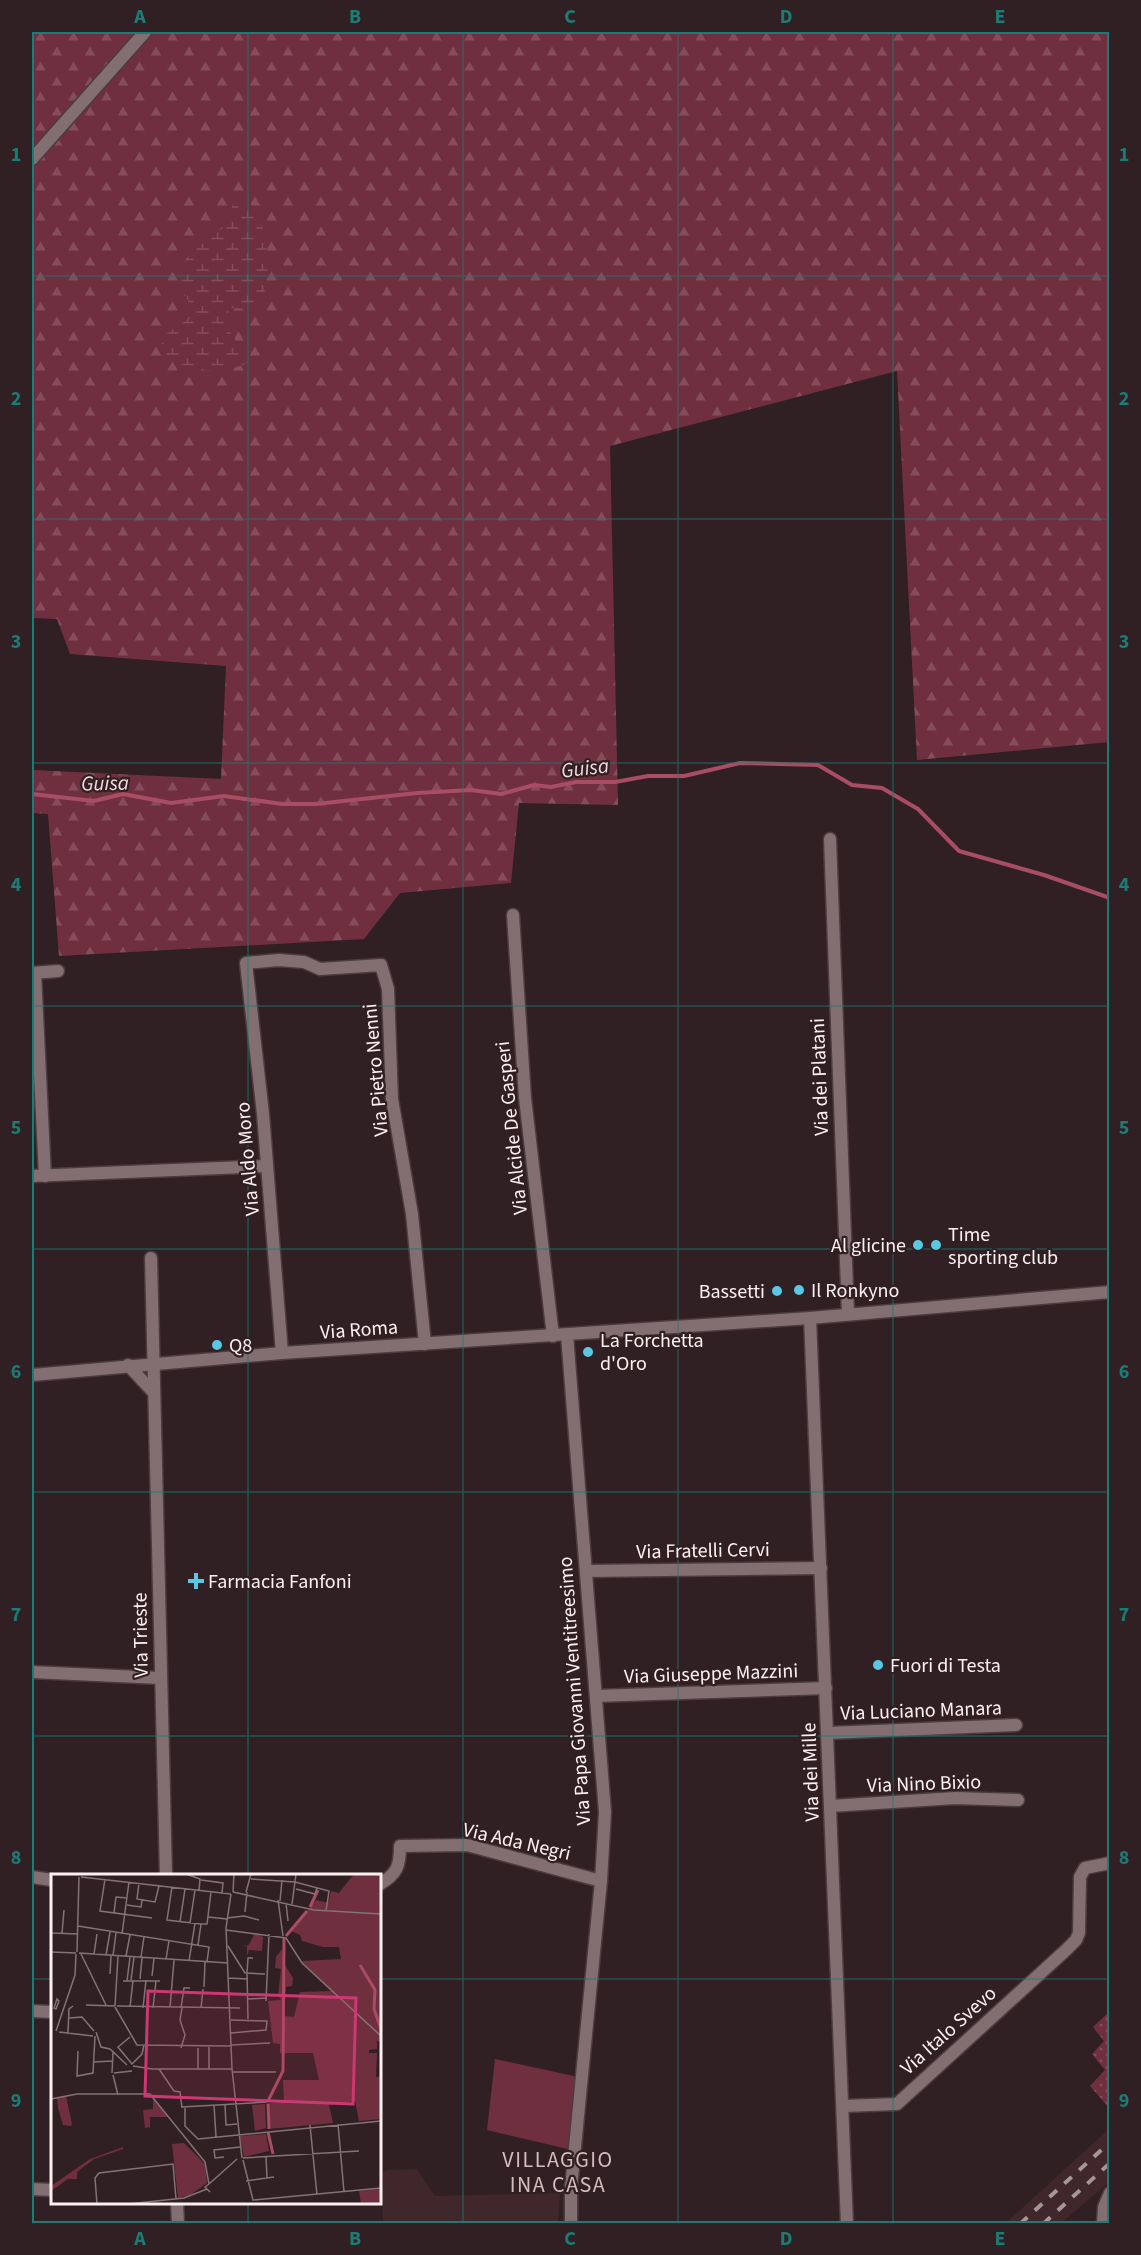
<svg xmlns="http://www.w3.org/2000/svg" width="1141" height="2255" font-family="'Source Sans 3',sans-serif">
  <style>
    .built { fill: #3f272c }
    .green { fill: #702f3f }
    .forest { fill: url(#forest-firs) }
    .wetland { fill: url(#wetland-marsh) }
    .garden { fill: url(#garden-dots) }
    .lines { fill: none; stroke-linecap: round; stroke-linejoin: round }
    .stream { stroke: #a84d63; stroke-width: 4 }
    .street-casing { stroke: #4a3c3f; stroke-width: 15 }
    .street { stroke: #836e71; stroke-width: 12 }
    .rail { stroke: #a59699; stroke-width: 4; stroke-dasharray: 10 10; stroke-linecap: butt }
    .grid { fill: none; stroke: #1b7c75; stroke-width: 1.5; stroke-opacity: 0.55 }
    .poi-dot { fill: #58c8e4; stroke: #312023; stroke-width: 2 }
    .labels { text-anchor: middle; stroke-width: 4.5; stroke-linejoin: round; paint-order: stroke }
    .street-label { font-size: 20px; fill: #fdf0f2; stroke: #312023 }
    .poi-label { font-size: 20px; fill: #fdf0f2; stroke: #312023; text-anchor: start }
    .water-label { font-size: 21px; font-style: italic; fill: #f4dade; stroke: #312023 }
    .quarter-label { font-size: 22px; letter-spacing: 1.5px; fill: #d4bcc0; stroke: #312023 }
    .inset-river { fill: none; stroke: #a84d63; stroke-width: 3 }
    .inset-road { fill: none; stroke: #837376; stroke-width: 1.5 }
    .view { fill: #cb3872; fill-opacity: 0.15; stroke: #cb3872; stroke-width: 3 }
    .inset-edge { fill: none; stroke: #fdf0f2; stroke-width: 3 }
    .neatline { fill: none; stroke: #1b7c75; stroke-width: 2 }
    .grid-label { font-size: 20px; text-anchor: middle; font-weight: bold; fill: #1b7c75 }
  </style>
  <defs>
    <pattern id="forest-firs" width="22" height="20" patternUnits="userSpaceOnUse" patternTransform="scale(1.5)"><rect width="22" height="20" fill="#702f3f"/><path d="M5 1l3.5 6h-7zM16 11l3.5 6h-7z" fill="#854d5b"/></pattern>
    <pattern id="wetland-marsh" width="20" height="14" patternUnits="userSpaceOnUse" patternTransform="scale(1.5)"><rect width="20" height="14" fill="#702f3f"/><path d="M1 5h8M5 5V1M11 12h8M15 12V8" fill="none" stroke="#854d5b"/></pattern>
    <pattern id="garden-dots" width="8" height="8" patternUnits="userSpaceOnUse" patternTransform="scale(1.5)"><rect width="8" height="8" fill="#702f3f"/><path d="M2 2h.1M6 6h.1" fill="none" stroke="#854d5b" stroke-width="1.8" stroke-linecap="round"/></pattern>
  </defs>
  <rect width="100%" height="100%" fill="#312023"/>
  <g class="built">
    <path d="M1109,2129v53l-48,41h-55z"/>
    <path d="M417,2169l18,27 125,-3 -2,30h-175l-2,-48 5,-5z"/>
  </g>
  <path class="green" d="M495,2059l88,19 -7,73 -89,-21z"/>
  <path class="forest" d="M32,32h1077v710l-192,18 -20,-389 -287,75 8,359 -99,-2 -8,80 -111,10 -36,46 -305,17 -11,-142 -16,-1v-43l189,9 5,-113 -156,-12 -13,-35 -25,-1z"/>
  <path class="wetland" d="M243,197c27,17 30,82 17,108l-6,4 -24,-1c-11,26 13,31 17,55 -26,13 -69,10 -86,-15l2,-12 27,-18c4,-17 -12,-28 -10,-45 4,-25 36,-32 48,-52 4,-6 3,-15 7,-22z"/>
  <path class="garden" d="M1109,2012v96l-19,-22 15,-16 -13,-16 12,-13 -11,-14z"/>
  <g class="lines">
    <path class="stream" d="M32,794l62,7 29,-7 48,9 53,-7 58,8h34l101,-11 54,-3 30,4 33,-9 17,2 25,-5h39l33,-6h36l56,-13 78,2 34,20 30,3 36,21 41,42 85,24 66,23"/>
    <defs>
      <g id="street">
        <path d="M32,159l113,-127"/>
        <path d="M830,839l18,475"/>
        <path d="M513,915l12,183 28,238"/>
        <path d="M32,973l26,-2"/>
        <path d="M35,973l10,203"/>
        <path d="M32,1176l235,-10"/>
        <path d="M151,1258l15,618"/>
        <path d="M810,1318l37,906"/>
        <path d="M567,1335l38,477 -4,69 -30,307v36"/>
        <path d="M282,1353l-19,-239 -17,-151 33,-3 25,2 16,7 61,-4 7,24 4,110 20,115 13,130"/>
        <path d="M128,1365l26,28"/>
        <path d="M32,1375l250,-22 528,-35 300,-26"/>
        <path d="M586,1571l235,-3"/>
        <path d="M32,1672l128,6"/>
        <path d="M596,1696l230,-8"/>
        <path d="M828,1733l188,-8"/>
        <path d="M831,1806l124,-8 63,2"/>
        <path d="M32,1877l20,3"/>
        <path d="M380,1884c17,-10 20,-18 20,-38l67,-1 134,36"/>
        <path d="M32,2011l20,1"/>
        <path d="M843,2106l54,-2 169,-154 10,-10 3,-7 1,-56 5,-9 25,-5"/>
        <path d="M32,2189l20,1"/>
        <path d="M177,2202l1,22"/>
        <path d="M1103,2224l1,-17 6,-14"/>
      </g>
    </defs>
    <use href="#street" class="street-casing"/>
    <use href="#street" class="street"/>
    <g class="rail">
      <path d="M1020,2224l90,-82"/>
      <path d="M1043,2224l67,-61"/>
    </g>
  </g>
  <path class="grid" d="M248,32v1844M463,32v2192M678,32v2192M893,32v2192M32,276h1078M32,519h1078M32,763h1078M32,1006h1078M32,1249h1078M32,1492h1078M32,1736h1078M32,1979h20M380,1979h730M248,2202v22"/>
  <g class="poi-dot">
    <circle cx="918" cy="1245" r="6"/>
    <circle cx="936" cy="1245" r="6"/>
    <circle cx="799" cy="1290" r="6"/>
    <circle cx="777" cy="1291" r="6"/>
    <circle cx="217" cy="1345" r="6"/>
    <circle cx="588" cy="1352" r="6"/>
    <path d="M193 1572h6v6h6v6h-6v6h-6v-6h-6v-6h6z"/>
    <circle cx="878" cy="1665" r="6"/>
  </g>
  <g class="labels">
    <g class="street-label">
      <text transform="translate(375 1070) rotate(-95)" y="7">Via Pietro Nenni</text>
      <text transform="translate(819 1077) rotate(-92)" y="7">Via dei Platani</text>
      <text transform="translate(511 1128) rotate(-96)" y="7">Via Alcide De Gasperi</text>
      <text transform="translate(247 1159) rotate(-95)" y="7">Via Aldo Moro</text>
      <text transform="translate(359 1329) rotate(-4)" y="7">Via Roma</text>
      <text transform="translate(703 1550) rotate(-1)" y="7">Via Fratelli Cervi</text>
      <text transform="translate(140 1635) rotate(-91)" y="7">Via Trieste</text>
      <text transform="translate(711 1673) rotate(-2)" y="7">Via Giuseppe Mazzini</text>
      <text transform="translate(574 1691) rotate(-94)" y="7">Via Papa Giovanni Ventitreesimo</text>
      <text transform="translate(921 1710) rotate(-2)" y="7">Via Luciano Manara</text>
      <text transform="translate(810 1772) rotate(-92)" y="7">Via dei Mille</text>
      <text transform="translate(924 1783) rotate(-2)" y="7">Via Nino Bixio</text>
      <text transform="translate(517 1841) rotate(13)" y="7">Via Ada Negri</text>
      <text transform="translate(948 2030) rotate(-42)" y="7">Via Italo Svevo</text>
    </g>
    <g class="poi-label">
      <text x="948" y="1241">Time<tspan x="948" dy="23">sporting club</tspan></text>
      <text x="906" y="1252" text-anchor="end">Al glicine</text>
      <text x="811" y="1297">Il Ronkyno</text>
      <text x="765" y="1298" text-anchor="end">Bassetti</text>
      <text x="600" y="1347">La Forchetta<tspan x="600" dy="23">d'Oro</tspan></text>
      <text x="229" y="1352">Q8</text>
      <text x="208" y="1588">Farmacia Fanfoni</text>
      <text x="890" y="1672">Fuori di Testa</text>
    </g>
    <g class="water-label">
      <text transform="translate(585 768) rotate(-7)" y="7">Guisa</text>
      <text transform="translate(105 783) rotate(-1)" y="7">Guisa</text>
    </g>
    <g class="quarter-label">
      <text x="558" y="2167">VILLAGGIO<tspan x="558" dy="25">INA CASA</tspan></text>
    </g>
  </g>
  <g transform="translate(51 1874)">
    <rect width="330" height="330" fill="#312023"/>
    <path d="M204,59l8,4 -1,14 -13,-1 -2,6v-9l-5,-2 6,1zM214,230l1,24 -11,3 -3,-26zM215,260l3,17 -25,6 -4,-21zM133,269l21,21 2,19 -17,12 -12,3 -6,-54zM72,273v2l-29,10 -17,13v7h-9l-17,12v-5l39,-27z" fill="#702f3f"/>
    <path d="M303,0h27v168l-4,-1v8l-8,1v3h8l-1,24h5v42l-22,2 -4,-20 -26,4 4,18 -65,6 -1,-26 17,-1 -1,-22h36l-6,-27h-33v-9l-7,-1 -5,-42 13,-1 -3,-5 3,-26 -6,-1 1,-11 6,-8 1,13 10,16 -1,8 -6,1 -2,29 10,1 6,-25 31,-1 -30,-30 40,-2 -2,-12h-16l-21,-6 -2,-6 -9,-4 25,-31 12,3 3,-12 8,2zM15,222l6,28 -1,2 -8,-1 -5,-17 -1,-10zM330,315v15h-20l-2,-13z" fill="#702f3f"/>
    <path d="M102,223l15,20h-18v10l-5,1 -2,-18 10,-1z" fill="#702f3f"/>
    <path class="inset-river" d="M259,33l8,-17M235,62l21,-25M309,91l15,25 -1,19 7,20M217,227l15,-30 1,-133M217,230l1,25M217,258l5,22"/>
    <path class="inset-road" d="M135,0l14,5 -1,12M30,3l150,17M54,5l-5,32 52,7M200,5l44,3 34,9 -3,20M150,6l22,3 -1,10M88,9l-2,16 18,3 4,-16M121,13l-5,33 34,4M245,15l19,5 2,-6M182,18l81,18 67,4M182,18l1,-18M195,18l5,-18M180,20l-5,34 6,141 10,89M227,26l5,36M229,27l2,-21M235,29l2,18M241,30l4,-30M76,31l14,2 1,-7M194,38l2,-20M63,39l2,-16 11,1M157,43l19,2M176,44l17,-2 15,4M129,48l5,-33M139,49l5,-33M27,52l131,21 -2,15M175,56l60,8 16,25 79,73M0,59l27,1M11,59l2,-23M71,60l7,-52M147,71l3,-21h6l4,-32M177,72l17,27 20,1M0,78l25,1M26,78l2,-75M28,79l149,10M30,80l25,51M43,80l3,-20M55,81l4,-23M62,82l3,-23M75,82l4,-21M90,83l3,-20M115,85l3,-18M138,87l6,-38M196,99l1,46M196,99l1,-15h5M59,100l1,-18M101,102l2,-18M177,104l20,1M89,105l2,-21M80,106l3,-23M72,107h37M76,107l3,-24M153,113l1,-25M6,125l2,2 -3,8 -2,-1zM197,125l18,-1M215,127l3,-67M35,131l29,1M64,132l3,-50M66,132l123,2M64,133l22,38 94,1M79,133l3,-27M92,134l3,-28M102,134l3,-27M119,134l4,-48M130,134l3,-20h6M150,134l2,-19M18,144l13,-1 12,14M180,146l36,1 -1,9 -35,3M5,157l19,-56 1,-21M8,158l34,4M45,158l5,15 9,2 17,16M17,159l1,-24 4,-3M79,163l-12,10 14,17 10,-10 2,-9M180,171l39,-2M130,174l4,-13 -5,-15 2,-12M27,177l-1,25 16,-3 2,-37M42,188l19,-1M82,192l19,3h80M108,195l15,22 6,1 2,16M147,195v-21M158,195v-22M181,198h44M61,199l1,-21M63,199l18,-2M62,201l5,20M0,225l26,-5h73l55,68 4,22 -4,3 5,5M163,231l2,32M174,231l1,20 11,-1M131,233l85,-5M134,234v18l13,13 183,-18M287,250l6,68M259,251l7,70M173,283l-9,1 -1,-8 26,-3M215,283l1,21M192,284l116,-7M192,286l10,40 128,-12M195,307l28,-4M158,310l28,-25M46,330l-2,-26 4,-5 74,-9 3,35M77,330l56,-6 23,-9"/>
    <path class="view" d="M97,117l208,7 -3,106 -208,-8z"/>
    <rect width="330" height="330" class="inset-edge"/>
  </g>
  <rect width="1141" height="2255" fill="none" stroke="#312023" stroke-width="66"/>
  <rect x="33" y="33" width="1075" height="2189" class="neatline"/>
  <g class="grid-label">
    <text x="140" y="23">A</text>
    <text x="355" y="23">B</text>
    <text x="570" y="23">C</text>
    <text x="786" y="23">D</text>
    <text x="1000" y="23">E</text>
    <text x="16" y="161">1</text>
    <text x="1124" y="161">1</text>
    <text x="16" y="405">2</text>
    <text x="1124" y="405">2</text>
    <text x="16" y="648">3</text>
    <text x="1124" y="648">3</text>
    <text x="16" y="891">4</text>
    <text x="1124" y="891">4</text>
    <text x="16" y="1134">5</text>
    <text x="1124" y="1134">5</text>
    <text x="16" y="1378">6</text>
    <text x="1124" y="1378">6</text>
    <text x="16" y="1621">7</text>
    <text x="1124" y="1621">7</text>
    <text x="16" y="1864">8</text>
    <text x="1124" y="1864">8</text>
    <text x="16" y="2107">9</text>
    <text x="1124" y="2107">9</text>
    <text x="140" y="2245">A</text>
    <text x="355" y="2245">B</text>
    <text x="570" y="2245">C</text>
    <text x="786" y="2245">D</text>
    <text x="1000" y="2245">E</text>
  </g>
</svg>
